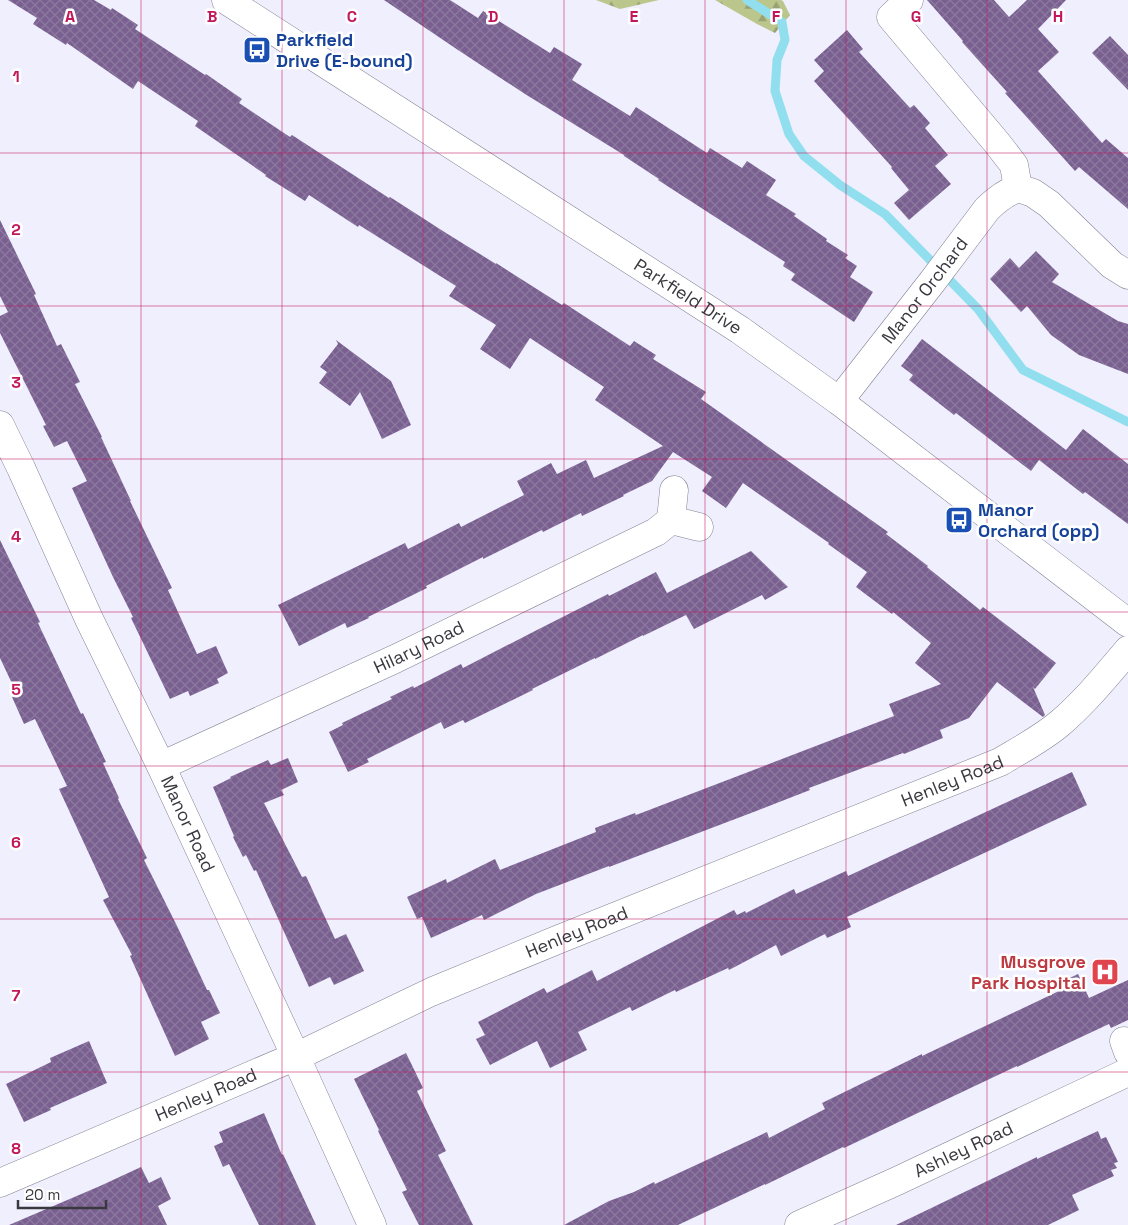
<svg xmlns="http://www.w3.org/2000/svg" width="1128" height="1225" font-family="'Space Grotesk',sans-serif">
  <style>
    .forest { fill: url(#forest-firs) }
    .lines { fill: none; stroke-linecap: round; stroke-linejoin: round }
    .stream { stroke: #91dfee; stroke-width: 9 }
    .building { fill: url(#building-cross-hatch) }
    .minor-casing { stroke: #838292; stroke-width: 29 }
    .minor { stroke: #fff; stroke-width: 28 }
    .grid { fill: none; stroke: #c2185b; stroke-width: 1; stroke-opacity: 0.55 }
    .labels { text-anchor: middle; stroke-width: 5; stroke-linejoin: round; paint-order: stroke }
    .transit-label { font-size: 18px; font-weight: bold; fill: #164399; stroke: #fff; text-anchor: start }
    .street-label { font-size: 18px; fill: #39383f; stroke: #fff }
    .health-label { font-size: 18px; font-weight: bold; fill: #be3a42; stroke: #fff; text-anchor: end }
    .grid-label { font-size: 16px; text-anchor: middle; font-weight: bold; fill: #c2185b; stroke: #fff; stroke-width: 5; stroke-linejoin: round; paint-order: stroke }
  </style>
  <defs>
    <pattern id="forest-firs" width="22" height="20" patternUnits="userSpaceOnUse" patternTransform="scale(1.25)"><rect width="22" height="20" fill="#bac68c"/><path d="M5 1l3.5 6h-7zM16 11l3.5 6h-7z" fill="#98a274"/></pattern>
    <pattern id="building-cross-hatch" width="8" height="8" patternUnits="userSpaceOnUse" patternTransform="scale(1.25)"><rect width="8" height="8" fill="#796091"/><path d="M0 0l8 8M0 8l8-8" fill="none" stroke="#8c799e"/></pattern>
  </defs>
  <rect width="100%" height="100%" fill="#f0effe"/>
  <g class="forest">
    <path d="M596,0h63l-39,9z"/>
    <path d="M715,0h66l2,1 7,14 -15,18 -18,-9z"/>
  </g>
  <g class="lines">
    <path class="stream" d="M747,0l35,22 3,18 -8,20 -2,31 14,43 15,22 36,29 45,29 93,95 45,61 105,52"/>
  </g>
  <g class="building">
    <path d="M8,0h86l17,10 1,-2 26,17 -3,4 70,46 1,-1 36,25 -3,4 51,34 2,-2 97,63 1,-1 56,36 50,31v-1l66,42 2,-2 66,43 4,-5 22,14 -3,4 53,33 -5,7 187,133 -2,2 42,32 -1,1 53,43 3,-3 73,56 -21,26 -2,-2 12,28 -2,2 -46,-35 -28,36 -29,12 3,8 -39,16 -1,-1 -94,35 1,2 -59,23 -142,54v-1l-73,28 -52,26 -2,-5 -51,23 -9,-21 -5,2 -10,-22 39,-18 1,4 48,-24 5,11 96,-38 -1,-4 40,-15 1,2 258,-99 -5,-12 52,-20 -26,-21 16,-20 -38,-31 -1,2 -36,-27 11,-15 -39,-28 1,-1 -86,-60 -17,25 -24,-17 10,-14 -39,-25 -21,29 -29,14 1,1 -42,20 -1,-3 -38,19 -1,-2 -59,29v-2l-57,29 1,2 -59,29 1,1 -22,10 -2,-5 -46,23 -21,-41 127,-62 3,6 51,-26 2,4 63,-32 -7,-14 34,-18 6,11 29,-14 8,18 69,-32 -68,-46 9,-13 -74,-49 -20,31 -30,-20 16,-24 -47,-29 7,-10 -97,-61 -1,2 -49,-32 -4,6 -40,-25 1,-1 -71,-49 3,-5 -60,-40 -5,8 -66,-46 -1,2 -33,-21 4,-6z"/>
    <path d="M384,0h66l28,18 5,-7 67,42 4,-6 28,17 -10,16 58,36 6,-9 71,46 3,-5 32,20 5,-7 29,19 -10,15 30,19 -2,2 33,23 -1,2 22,14 -3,3 12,8 -7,11 23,15 -19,30 -63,-42 4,-6 -12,-8 2,-4 -127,-82 1,-1 -35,-23v-1l-99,-61 -67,-44z"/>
    <path d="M927,0h67l15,17 18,-17h39l-28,29 21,23 -21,19 64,72 4,-4 22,19v51l-49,-42 -4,4 -70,-78 2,-1 -45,-50 1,-1z"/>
    <path d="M847,30l16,19 -4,3 51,56 4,-3 16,18 -5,5 23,27 -13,11 16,18 -42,36 -15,-17 15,-13 -18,-22 1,-1 -78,-86 10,-10 -10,-11z"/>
    <path d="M1110,36l18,19v35l-36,-37z"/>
    <path d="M0,220l36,74 -2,1 23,51 4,-2 19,38 -5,2 27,53h-1l30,64h-1l42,87 -4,2 29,64 19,-8 12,27 -11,6 2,4 -29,13 -2,-5 -18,8 -39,-81 2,-1 -20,-40 -41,-89 15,-7 -20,-40 -13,6 -11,-21 3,-1 -46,-92v-17l8,-4 -8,-16z"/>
    <path d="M1036,251l23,23 -7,8 66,39 10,3v50l-49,-19 -28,-20 -24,-29 -6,6 -31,-33 20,-21 9,10z"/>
    <path d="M922,339l144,111 17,-21 45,35v60l-43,-32 -2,2 -44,-34 -8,11 -75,-58 -2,2 -45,-35 4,-5 -12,-9z"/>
    <path d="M336,340l55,41 20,44 -29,14 -22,-47 -10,14 -31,-23 8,-11 -7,-5 18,-23z"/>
    <path d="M0,540l40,82 -2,1 43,91 2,-1 23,49 -3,1 16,35 -1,1 29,59 -3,2 34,68 29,62h2l11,23 -19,9 8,17 -34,17 -45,-100 2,-1 -29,-55 6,-3 -50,-108 8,-3 -32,-67 -11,5 -12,-27 5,-3 -17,-36z"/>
    <path d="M751,551l37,36 -23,13 -3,-5 -68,34 -8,-14 -43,21v-1l-48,24v-1l-63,31 1,1 -68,33 -2,-3 -19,9 -3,-7 -74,37 2,3 -21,10 -19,-40 14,-7 -1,-2 50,-24 -2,-2 23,-11 1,2 47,-24 2,4 72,-37 73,-37 1,2 47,-24 11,21z"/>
    <path d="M288,758l10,24 -17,8 3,5 -20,8 38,74 4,-1 29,63 11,-5 18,37 -30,14 -4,-8 -21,10 -53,-117 -2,1 -8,-16 -3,2 -10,-20 1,-1 -21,-49 18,-9 -1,-1 38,-17 3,5z"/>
    <path d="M1072,772l15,33 -240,112 4,10 -24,11 -2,-4 -44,22 -5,-11 -47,25 -1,-2 -52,24 -1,-2 -43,21 -2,-4 -52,25 9,18 -37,18 -13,-27 -47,24 -14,-26 9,-4 -7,-13 66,-34 3,5 45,-23 5,11 137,-71 3,5 8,-4 1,2 48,-24 2,5 50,-23 2,5z"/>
    <path d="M1078,974l11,24 39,-18v40l-17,8 -2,-4 -92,43v-1l-173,82 -1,-1 -78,38v-1l-87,41h-114l45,-24 25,-9 20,-10 1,2 112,-52 2,6 56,-29 -3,-6 100,-49v2l137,-65 -2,-7z"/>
    <path d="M89,1041l18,42 -57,25 1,2 -27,12 -18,-38 45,-22 -1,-4z"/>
    <path d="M406,1053l17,35 -6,3 29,60 -8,4 35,70h-54l-17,-33 5,-2 -29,-59 1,-1 -25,-51z"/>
    <path d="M264,1113l18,42 1,-1 33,71h-57l-30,-61 -6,3 -9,-21 9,-4 -4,-10z"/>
    <path d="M1098,1131l3,8 5,-2 12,25 -4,1 3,5 -6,2 3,6 -42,19 7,15 -31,15h-152l141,-68v2z"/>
    <path d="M141,1167l8,16 12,-6 10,22 -13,7 9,19h-158l91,-39z"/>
  </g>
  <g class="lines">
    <defs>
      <g id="minor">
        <path id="s1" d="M226,0l514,330 99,71 289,222"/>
        <path d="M909,0l-18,17 106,126 17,22 4,23"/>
        <path id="s2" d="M839,401l93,-119 55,-73c10,-10 18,-16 31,-21l15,5 16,11 63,61 16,10"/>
        <path id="s3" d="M0,425l21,43 68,151 72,147 134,289 77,170"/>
        <path d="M674,490l-3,30 28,7"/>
        <path id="s4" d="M161,766l234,-107 261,-127 15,-12"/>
        <path d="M1124,1041l4,11"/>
        <path id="s5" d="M0,1183l308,-132 123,-59 126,-52 443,-178c20,-12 41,-23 59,-38 26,-22 47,-48 69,-74"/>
        <path id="s6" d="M799,1225l98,-44 231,-109"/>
      </g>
    </defs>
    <use href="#minor" class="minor-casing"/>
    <use href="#minor" class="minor"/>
  </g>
  <path class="grid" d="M141,0v1225M282,0v1225M423,0v1225M564,0v1225M705,0v1225M846,0v1225M987,0v1225M0,153h1128M0,306h1128M0,459h1128M0,612h1128M0,766h1128M0,919h1128M0,1072h1128"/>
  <defs>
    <symbol id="bus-square" viewBox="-11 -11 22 22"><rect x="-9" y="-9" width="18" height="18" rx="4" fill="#1a4fb4" stroke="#fff"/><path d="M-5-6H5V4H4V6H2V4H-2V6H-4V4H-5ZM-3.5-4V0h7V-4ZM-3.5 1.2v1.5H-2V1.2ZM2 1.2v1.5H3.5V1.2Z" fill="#fff"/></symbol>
    <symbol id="hospital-square" viewBox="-11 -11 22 22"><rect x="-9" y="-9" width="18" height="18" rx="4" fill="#e0444e" stroke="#fff"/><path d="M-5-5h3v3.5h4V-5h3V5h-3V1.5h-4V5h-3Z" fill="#fff"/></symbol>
  </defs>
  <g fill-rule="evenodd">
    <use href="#bus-square" x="241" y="34" width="32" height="32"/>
    <use href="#bus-square" x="943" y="504" width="32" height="32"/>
    <use href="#hospital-square" x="1089" y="956" width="32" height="32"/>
  </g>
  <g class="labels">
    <g class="transit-label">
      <text x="276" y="46">Parkfield<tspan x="276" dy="21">Drive (E-bound)</tspan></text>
      <text x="978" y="516">Manor<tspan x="978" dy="21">Orchard (opp)</tspan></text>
    </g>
    <g class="street-label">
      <text dy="6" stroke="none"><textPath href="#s2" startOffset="140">Manor Orchard</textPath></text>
      <text dy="6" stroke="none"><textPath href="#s1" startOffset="549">Parkfield Drive</textPath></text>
      <text dy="6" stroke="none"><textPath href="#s4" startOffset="284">Hilary Road</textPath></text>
      <text dy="6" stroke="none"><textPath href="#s5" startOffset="1034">Henley Road</textPath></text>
      <text dy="6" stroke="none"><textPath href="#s3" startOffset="441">Manor Road</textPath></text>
      <text dy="6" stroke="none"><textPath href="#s5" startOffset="629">Henley Road</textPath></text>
      <text dy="6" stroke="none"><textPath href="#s5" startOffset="224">Henley Road</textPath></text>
      <text dy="6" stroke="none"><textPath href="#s6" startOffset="181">Ashley Road</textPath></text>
    </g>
    <g class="health-label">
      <text x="1086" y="968">Musgrove<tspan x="1086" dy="21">Park Hospital</tspan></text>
    </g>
  </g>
  <g class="grid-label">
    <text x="70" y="22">A</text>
    <text x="212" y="22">B</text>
    <text x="352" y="22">C</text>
    <text x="493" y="22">D</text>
    <text x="634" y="22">E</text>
    <text x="776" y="22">F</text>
    <text x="916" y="22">G</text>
    <text x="1058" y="22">H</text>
    <text x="16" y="82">1</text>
    <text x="16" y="235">2</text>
    <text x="16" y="388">3</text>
    <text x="16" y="542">4</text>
    <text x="16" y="695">5</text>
    <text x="16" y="848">6</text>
    <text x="16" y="1001">7</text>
    <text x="16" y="1154">8</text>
  </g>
  <path d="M18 1200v8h88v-8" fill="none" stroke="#39383f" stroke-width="2.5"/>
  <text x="25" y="1200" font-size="15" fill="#39383f" stroke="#ffffff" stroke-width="4" paint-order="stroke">20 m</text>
</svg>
